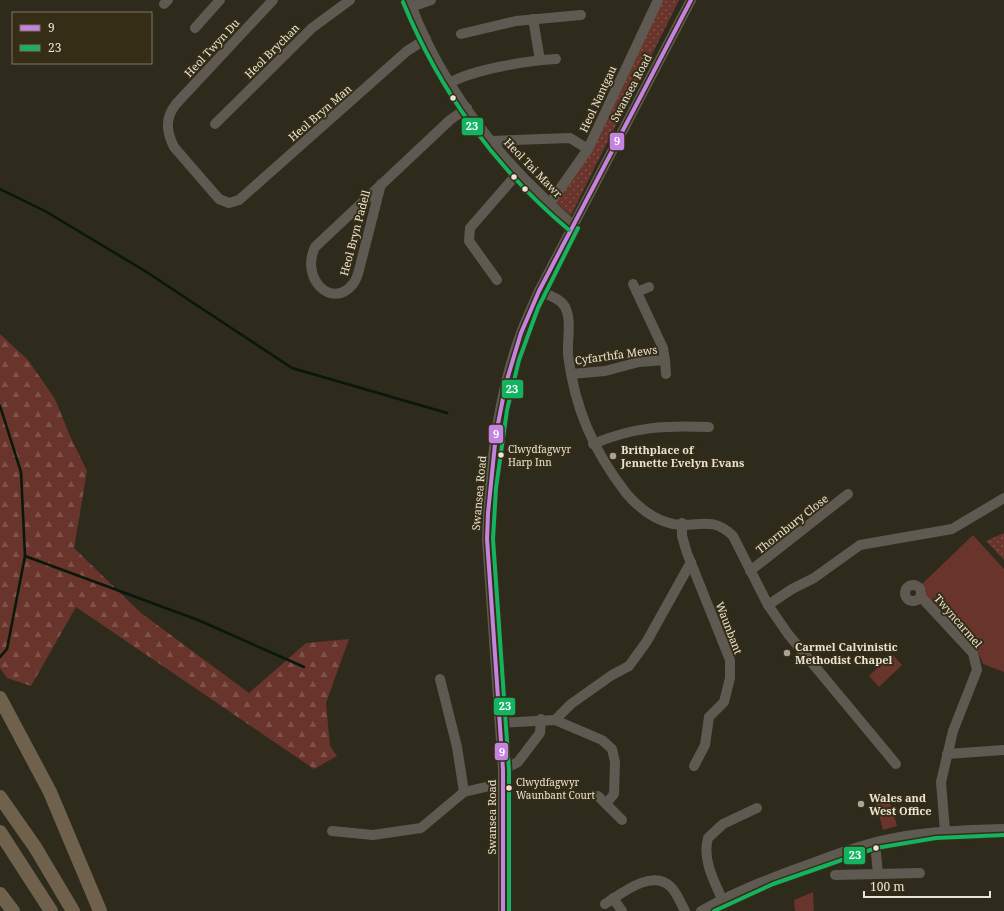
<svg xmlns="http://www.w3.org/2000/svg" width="1004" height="911" font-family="'Noto Serif',serif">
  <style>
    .grass { fill: url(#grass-dots) }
    .forest { fill: url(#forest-firs) }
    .green { fill: #68342b }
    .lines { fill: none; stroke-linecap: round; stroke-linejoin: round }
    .stream { stroke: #08180b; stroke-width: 2.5 }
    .minor { stroke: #5e5a51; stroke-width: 10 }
    .highway { stroke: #6f614c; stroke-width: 14 }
    .bus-1-casing { stroke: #352d15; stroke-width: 7 }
    .bus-2-casing { stroke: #352d15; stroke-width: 7 }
    .bus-1 { stroke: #c483df; stroke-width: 4 }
    .bus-2 { stroke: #13b361; stroke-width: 4 }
    .bus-dot { fill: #e9e4d6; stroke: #352d15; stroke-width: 1.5 }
    .poi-dot { fill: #a8a395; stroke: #352d15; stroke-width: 1.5 }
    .labels { text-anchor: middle; stroke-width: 4; stroke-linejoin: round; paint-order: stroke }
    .bus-label { font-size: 10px; fill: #e9e4d6; stroke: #352d15; text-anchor: start }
    .street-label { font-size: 11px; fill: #e9e4d6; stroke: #352d15 }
    .poi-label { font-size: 11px; font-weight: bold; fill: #e9e4d6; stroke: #352d15; text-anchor: start }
    .line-badge { stroke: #352d15; stroke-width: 1.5 }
    .badge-label { font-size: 11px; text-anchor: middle; font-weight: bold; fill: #fff }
  </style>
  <defs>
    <pattern id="grass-dots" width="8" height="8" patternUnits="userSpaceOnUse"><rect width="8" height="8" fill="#68342b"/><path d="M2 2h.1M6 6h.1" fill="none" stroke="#7e5149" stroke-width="1.8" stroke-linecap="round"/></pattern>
    <pattern id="forest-firs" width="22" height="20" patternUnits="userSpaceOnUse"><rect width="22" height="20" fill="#68342b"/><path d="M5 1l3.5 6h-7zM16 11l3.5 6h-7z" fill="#7e5149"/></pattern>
  </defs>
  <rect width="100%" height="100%" fill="#2e2a1c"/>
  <g class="grass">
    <path d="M663,0h16c-35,72 -73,143 -108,216l-15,-14 37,-57z"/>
    <path d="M1004,533v27l-18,-19z"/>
  </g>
  <path class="forest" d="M0,334l28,26 27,39 15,37 17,35 -13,77 67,65 108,80 57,-50 43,-4 -23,64 4,43 7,10 -23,13 -238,-162 -45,79 -24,-8 -7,-10z"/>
  <g class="green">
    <path d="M973,535l31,34v103l-21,-8 -8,-18 -49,-49v-7l-4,-6z"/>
    <path d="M892,654l10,11 -23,22 -10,-11z"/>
    <path d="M888,796l9,30 -14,4 -8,-30z"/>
    <path d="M813,892l1,19h-19l-1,-11z"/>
  </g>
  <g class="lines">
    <g class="stream">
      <path d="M0,189l45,22 100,60 147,97 155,45"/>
      <path d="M0,406l21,66 4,84 -18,93 -7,8"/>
      <path d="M25,556l173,64 106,47"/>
    </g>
    <g class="minor">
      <path d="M273,0l-97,104c-11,14 -10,27 -2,43l45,52 10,4 10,-3 168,-149 19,-12"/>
      <path d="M409,0c28,76 77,143 135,198 10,9 19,19 29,27"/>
      <path d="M164,4l4,-4"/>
      <path d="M411,7l20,-7"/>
      <path d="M533,19l7,41"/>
      <path d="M195,28l25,-28"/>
      <path d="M461,34l55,-13 65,-6"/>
      <path d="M450,83c20,-13 81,-23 106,-24"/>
      <path d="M215,124l97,-96 38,-28"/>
      <path d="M491,141l79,-3 18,11"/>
      <path d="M381,184l-22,86c-1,4 -3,10 -6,14 -21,26 -53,-5 -38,-37l135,-127 17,-12"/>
      <path d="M550,203l38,-54 70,-149"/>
      <path d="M497,280l-28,-39 1,-13 48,-55"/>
      <path d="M539,291c9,4 21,7 26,16 7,13 2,33 3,48 7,54 25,95 58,138 12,14 28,27 47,31 25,4 38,-9 60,12l35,69 20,29 108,130"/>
      <path d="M637,292l12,-5"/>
      <path d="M665,360l1,14"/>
      <path d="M571,374l34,-3 34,-9 26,-2 -2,-12 -30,-64"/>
      <path d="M593,444c40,-17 73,-19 116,-17"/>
      <path d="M682,523v13l5,17 43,107v18l-6,24 -15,15 -4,28 -11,21"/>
      <path d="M750,571l98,-77"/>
      <circle cx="913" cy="593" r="8"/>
      <path d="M921,597l52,56 4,17 -24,61 -12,51 4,49"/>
      <path d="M768,605l24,-16 22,-11 46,-33 92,-16 52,-31"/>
      <path d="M440,679l17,68 7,45"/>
      <path d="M555,720l16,-16 41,-29 17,-9 18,-25 44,-79"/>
      <path d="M501,723l54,-3 47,20 10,9 3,13 -1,32 -8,10"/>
      <path d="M947,754l57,-4"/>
      <path d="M503,770l15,-8 22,-29 1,-14"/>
      <path d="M598,796l24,24"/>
      <path d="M332,831l41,4 48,-7 43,-36 39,-9"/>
      <path d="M878,874l42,-1"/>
      <path d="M835,875l43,-1 -3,-31"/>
      <path d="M613,898l9,13"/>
      <path d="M722,899c-8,-18 -20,-40 -14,-61l15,-14 34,-16"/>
      <path d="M605,904c16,-10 47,-36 66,-17 6,6 10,17 14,24"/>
      <path d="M503,911v-141l-16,-231c2,-68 10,-142 34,-206 5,-14 12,-28 18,-42l152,-291"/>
      <path d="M701,911c36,-20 74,-35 112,-48 26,-10 54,-20 82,-25 36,-7 72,-8 109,-9"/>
    </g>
    <g class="highway">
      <path d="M0,698l50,94 50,119"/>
      <path d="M0,797l35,50 38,64"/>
      <path d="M0,832l51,79"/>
      <path d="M0,894l13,17"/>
    </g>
    <defs>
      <path id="bus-1" d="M503,911v-141l-16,-231 1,-26 8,-79 10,-51 15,-50 18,-42 152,-291"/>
      <g id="bus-2">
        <path d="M403,2c36,88 93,167 166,228"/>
        <path d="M509,911v-141l-16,-231 3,-51 11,-78 12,-50 19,-52 40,-80"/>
        <path d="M714,911l59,-27 103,-36 60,-10 68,-3"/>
      </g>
    </defs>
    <use href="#bus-1" class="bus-1-casing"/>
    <use href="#bus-2" class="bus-2-casing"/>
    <use href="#bus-1" class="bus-1"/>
    <use href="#bus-2" class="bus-2"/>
  </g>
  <g class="bus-dot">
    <circle cx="453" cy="98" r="3.5"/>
    <circle cx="514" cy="177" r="3.5"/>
    <circle cx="525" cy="189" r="3.5"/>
    <circle cx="501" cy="455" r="3.5"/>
    <circle cx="509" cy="788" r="3.5"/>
    <circle cx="876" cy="848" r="3.5"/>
  </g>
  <g class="poi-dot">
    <circle cx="613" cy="456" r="4"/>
    <circle cx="787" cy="653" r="4"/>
    <circle cx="861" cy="804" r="4"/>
  </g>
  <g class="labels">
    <g class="bus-label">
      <text x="508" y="453">Clwydfagwyr<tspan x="508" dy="13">Harp Inn</tspan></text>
      <text x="516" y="786">Clwydfagwyr<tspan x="516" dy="13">Waunbant Court</tspan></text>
    </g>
    <g class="street-label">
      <text transform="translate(212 48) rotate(-47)" y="4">Heol Twyn Du</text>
      <text transform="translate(272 51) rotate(-45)" y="4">Heol Brychan</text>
      <text transform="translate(631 88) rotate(-62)" y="4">Swansea Road</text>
      <text transform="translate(598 99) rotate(-65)" y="4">Heol Nantgau</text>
      <text transform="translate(320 113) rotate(-41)" y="4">Heol Bryn Man</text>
      <text transform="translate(533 168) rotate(46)" y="4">Heol Tai Mawr</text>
      <text transform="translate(355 233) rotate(-75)" y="4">Heol Bryn Padell</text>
      <text transform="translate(616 355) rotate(-8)" y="4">Cyfarthfa Mews</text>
      <text transform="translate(479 493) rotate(-85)" y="4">Swansea Road</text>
      <text transform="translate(792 524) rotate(-38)" y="4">Thornbury Close</text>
      <text transform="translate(958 621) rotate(49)" y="4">Twyncarmel</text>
      <text transform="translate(729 628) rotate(69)" y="4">Waunbant</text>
      <text transform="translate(492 817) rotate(-90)" y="4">Swansea Road</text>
    </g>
    <g class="poi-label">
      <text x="621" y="454">Brithplace of<tspan x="621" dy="13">Jennette Evelyn Evans</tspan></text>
      <text x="795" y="651">Carmel Calvinistic<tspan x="795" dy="13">Methodist Chapel</tspan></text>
      <text x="869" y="802">Wales and<tspan x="869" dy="13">West Office</tspan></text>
    </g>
  </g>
  <g class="line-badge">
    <rect x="461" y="117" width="23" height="19" rx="4" fill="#13b361"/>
    <rect x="609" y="132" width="16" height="19" rx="4" fill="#c483df"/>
    <rect x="501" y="379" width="23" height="20" rx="4" fill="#13b361"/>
    <rect x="488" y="424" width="16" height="20" rx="4" fill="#c483df"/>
    <rect x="493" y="697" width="23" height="19" rx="4" fill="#13b361"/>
    <rect x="494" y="742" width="15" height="19" rx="4" fill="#c483df"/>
    <rect x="843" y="846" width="23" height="19" rx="4" fill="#13b361"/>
  </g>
  <g class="badge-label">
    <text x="472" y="130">23</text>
    <text x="617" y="145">9</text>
    <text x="512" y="393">23</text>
    <text x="496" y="438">9</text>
    <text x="505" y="710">23</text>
    <text x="502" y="756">9</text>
    <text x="855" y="859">23</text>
  </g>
  <rect x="12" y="12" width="140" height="52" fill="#352d15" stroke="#7d7662"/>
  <rect x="20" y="25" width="20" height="6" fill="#c483df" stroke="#7d7662"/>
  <text x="48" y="32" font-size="12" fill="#e9e4d6">9</text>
  <rect x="20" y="45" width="20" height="6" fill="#13b361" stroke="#7d7662"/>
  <text x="48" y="52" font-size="12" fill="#e9e4d6">23</text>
  <path d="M864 891v6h126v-6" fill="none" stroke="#e9e4d6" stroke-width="2"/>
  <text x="870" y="891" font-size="12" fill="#e9e4d6" stroke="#352d15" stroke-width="3" paint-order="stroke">100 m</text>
</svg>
